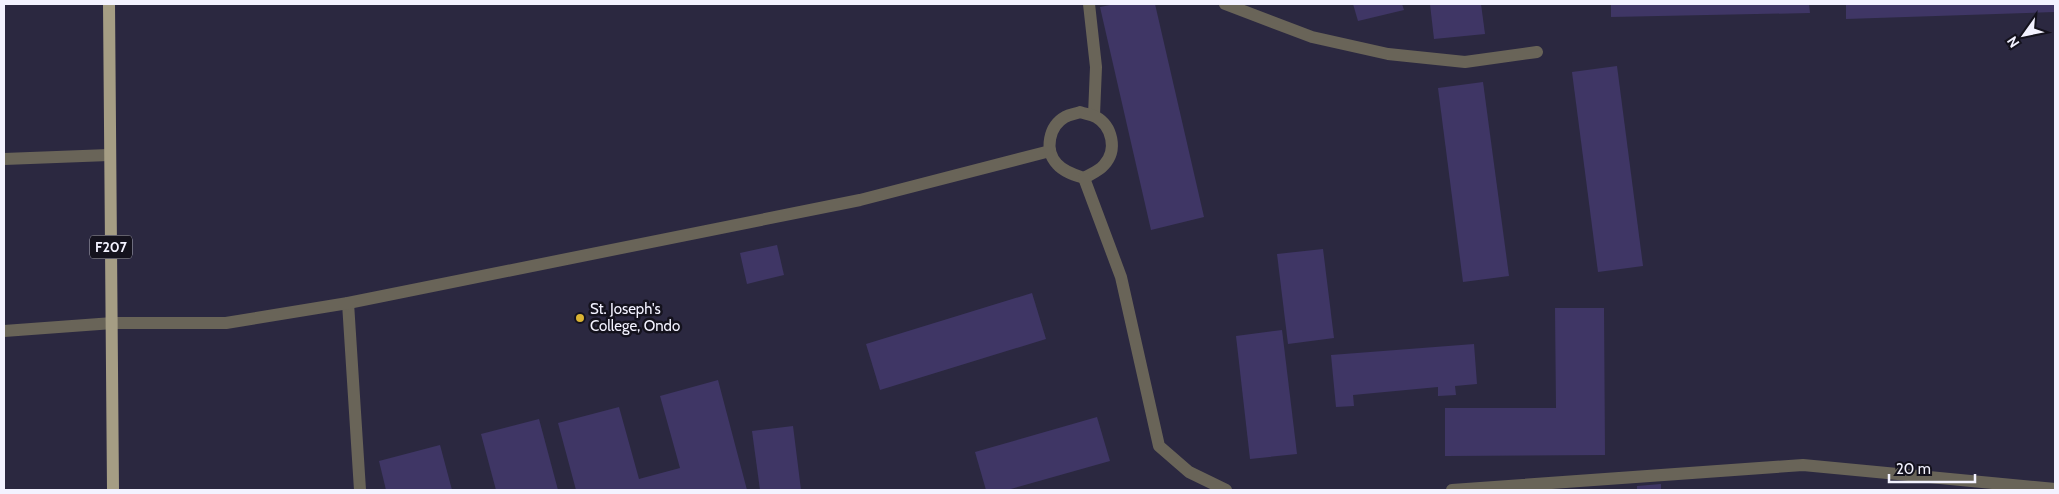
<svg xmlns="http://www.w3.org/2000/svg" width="2059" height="494" font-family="Cabin,sans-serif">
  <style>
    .building { fill: #3f3665 }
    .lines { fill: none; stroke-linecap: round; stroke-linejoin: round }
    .lane { stroke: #696458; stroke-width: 12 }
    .street { stroke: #696458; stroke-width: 12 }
    .primary { stroke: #a59d84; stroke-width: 12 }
    .poi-dot { fill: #dab333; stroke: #14121d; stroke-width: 2 }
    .labels { text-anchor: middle; stroke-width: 5; stroke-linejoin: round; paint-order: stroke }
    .shield { fill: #14121d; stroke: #b0afbb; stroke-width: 1 }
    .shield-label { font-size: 14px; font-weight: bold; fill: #f3f2ff }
    .poi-label { font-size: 15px; fill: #f3f2ff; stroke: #14121d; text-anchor: start }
  </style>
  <rect width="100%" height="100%" fill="#2b2840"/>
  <g class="building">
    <path d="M1115,4h40l49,213 -53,13 -51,-223z"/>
    <path d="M1353,4h49l2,6 -46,11z"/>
    <path d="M1430,4h51l4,30 -51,5z"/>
    <path d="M1611,4h198l1,9 -199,4z"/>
    <path d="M1846,4h209v8l-209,7z"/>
    <path d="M1617,66l26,200 -45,6 -26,-200z"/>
    <path d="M1483,82l26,194 -46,6 -25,-194z"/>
    <path d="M777,245l7,30 -37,9 -7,-31z"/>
    <path d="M1323,249l11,89 -46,6 -11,-90z"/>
    <path d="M1032,293l14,46 -166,51 -14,-46z"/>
    <path d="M1555,308h49l1,147 -160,1v-48h111z"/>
    <path d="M1282,330l15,124 -47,5 -14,-123z"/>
    <path d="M1474,344l3,40 -22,2 1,9 -18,1v-9l-85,8 1,11 -18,1 -5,-52z"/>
    <path d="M718,380l29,110h-171l-18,-67 61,-16 20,72 41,-11 -20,-72z"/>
    <path d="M1097,417l13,44 -103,29h-21l-11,-38z"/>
    <path d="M539,419l19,71h-62l-15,-56z"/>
    <path d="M793,426l8,64h-41l-8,-59z"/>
    <path d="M440,445l12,45h-66l-7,-29z"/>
    <path d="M1661,484v6h-24v-4z"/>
  </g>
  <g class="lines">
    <g class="lane">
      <path d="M1225,4l87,33 76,17 77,8 72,-10"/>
      <path d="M348,303l12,187"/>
      <path d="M113,323h113l122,-20 512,-103 190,-49"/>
    </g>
    <g class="street">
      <path d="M1089,4l7,63 -2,48"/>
      <path d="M1080,112c5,2 11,2 16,5 16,9 22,33 8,48 -5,6 -13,9 -20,13 -9,-3 -20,-6 -27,-14 -13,-14 -8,-38 8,-47 5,-3 11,-3 15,-5z"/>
      <path d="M4,159l105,-4"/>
      <path d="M1084,178l37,99 38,169 30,26 37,18"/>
      <path d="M4,331l109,-8"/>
      <path d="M1452,490l351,-25 252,24"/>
    </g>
    <path class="primary" d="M109,4c0,162 4,324 4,486"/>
  </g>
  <circle class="poi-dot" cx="580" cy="318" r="5"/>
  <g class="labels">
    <rect class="shield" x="90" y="235.5" width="42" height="23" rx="4"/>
    <g class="shield-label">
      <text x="111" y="252">F207</text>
    </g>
    <g class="poi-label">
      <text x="590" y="314">St. Joseph's<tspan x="590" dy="17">College, Ondo</tspan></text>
    </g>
  </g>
  <rect width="2059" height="494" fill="none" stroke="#f3f2ff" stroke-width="10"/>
  <g transform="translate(2024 35) rotate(237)" stroke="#14121d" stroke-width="4" paint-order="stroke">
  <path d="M0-4L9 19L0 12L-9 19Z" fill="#f3f2ff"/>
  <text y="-8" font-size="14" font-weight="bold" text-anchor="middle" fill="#f3f2ff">N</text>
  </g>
  <path d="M1889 474v8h86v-8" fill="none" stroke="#f3f2ff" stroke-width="2.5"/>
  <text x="1896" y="474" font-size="15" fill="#f3f2ff" stroke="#14121d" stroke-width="4" paint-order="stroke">20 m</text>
</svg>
